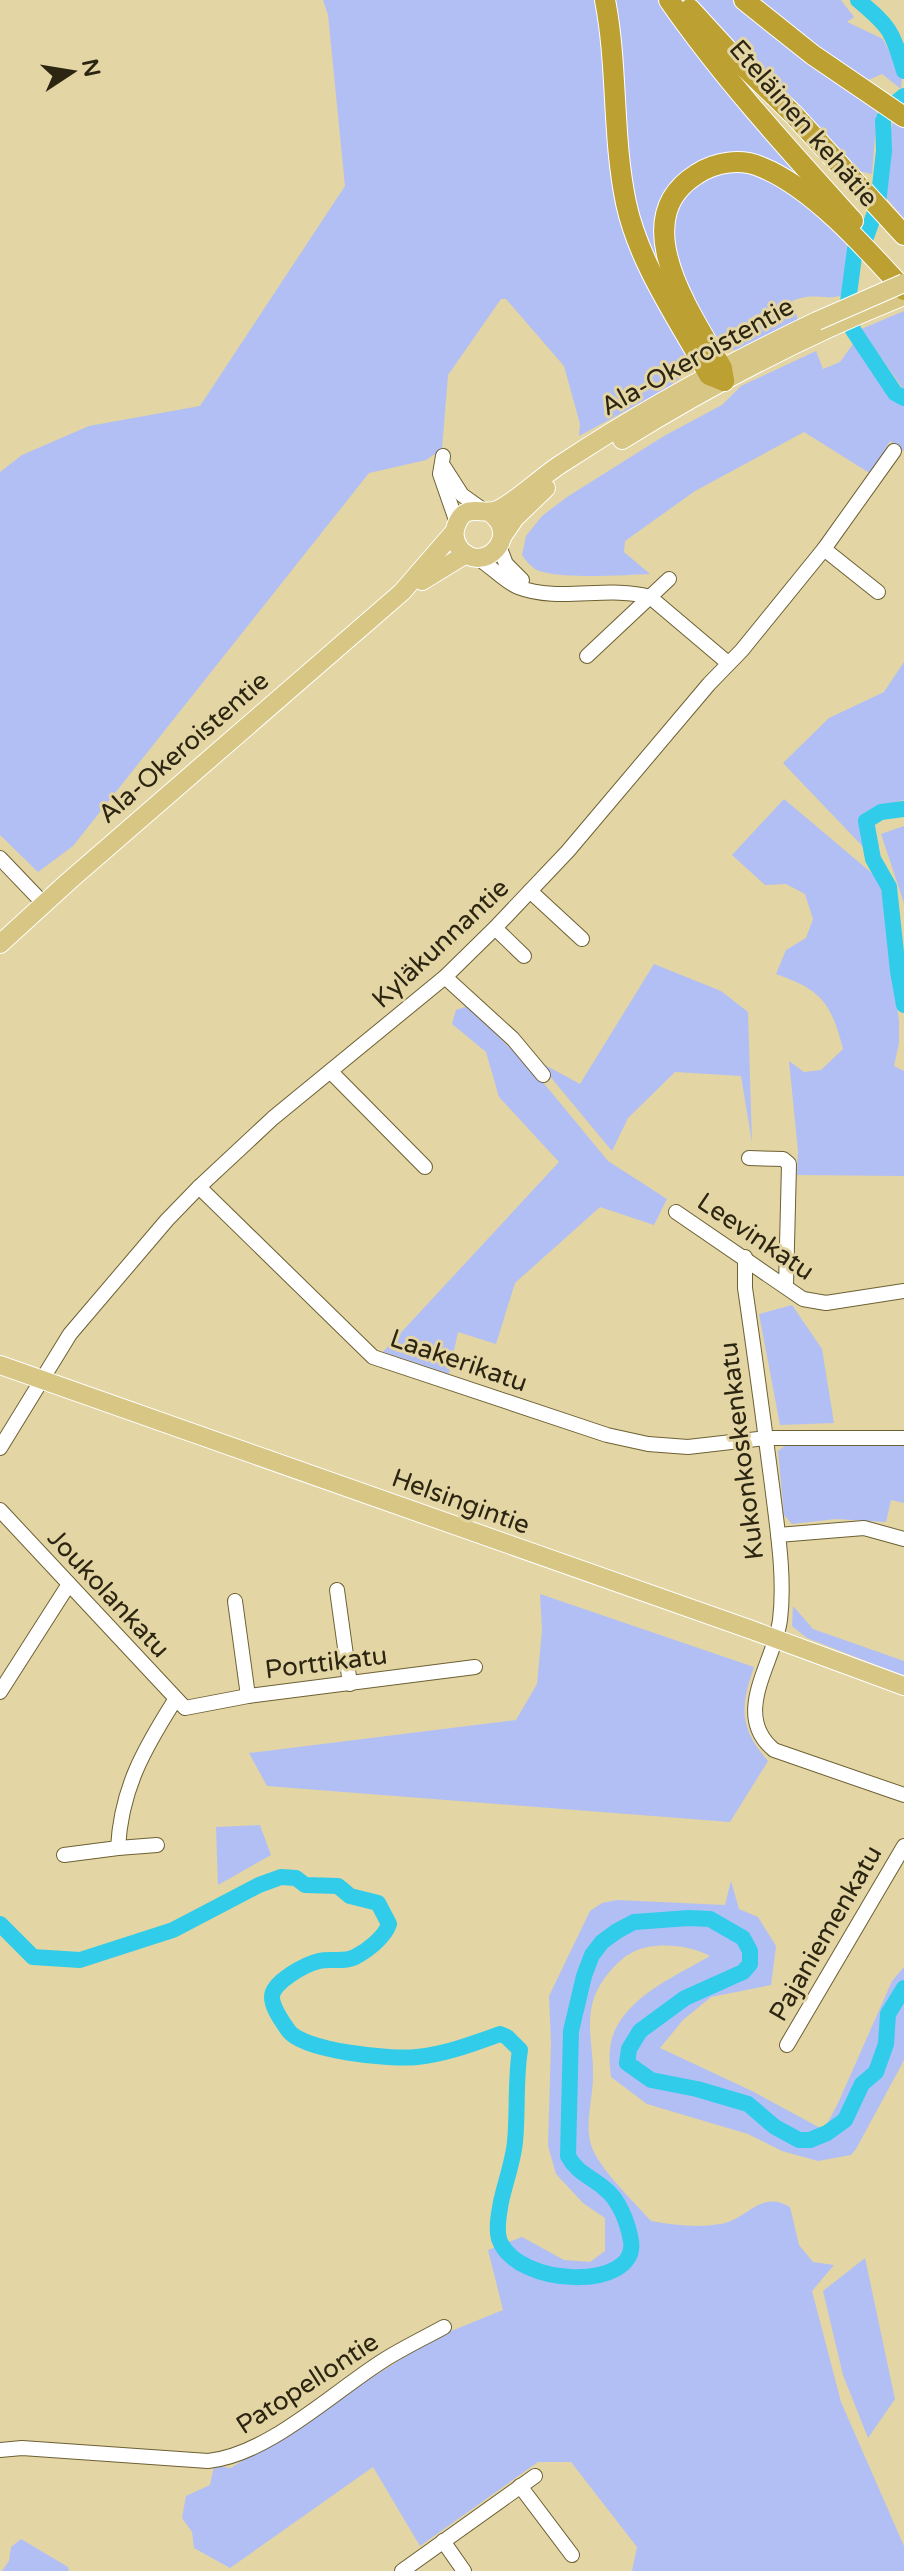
<svg xmlns="http://www.w3.org/2000/svg" width="904" height="2571" font-family="'Varela Round',sans-serif">
  <style>
    .green { fill: #b2bff5 }
    .lines { fill: none; stroke-linecap: round; stroke-linejoin: round }
    .river { stroke: #31ccea; stroke-width: 16 }
    .minor-casing { stroke: #6d6033; stroke-width: 16 }
    .major-casing { stroke: #fff; stroke-width: 20 }
    .highway-casing { stroke: #fff; stroke-width: 22 }
    .minor { stroke: #fff; stroke-width: 14 }
    .major { stroke: #d7c684; stroke-width: 18 }
    .highway { stroke: #bca032; stroke-width: 20 }
    .major-bridge-casing { stroke: #fff; stroke-width: 20; stroke-linecap: butt }
    .major-bridge { stroke: #d7c684; stroke-width: 18 }
    .labels { text-anchor: middle; stroke-width: 6; stroke-linejoin: round; paint-order: stroke }
    .street-label { font-size: 26px; fill: #2b2512; stroke: #e3d5a4 }
  </style>
  <rect width="100%" height="100%" fill="#e3d5a4"/>
  <g class="green">
    <path d="M323,0h275l14,161 58,164 18,34 -1,10 -6,8 -13,11 -89,48 1,-12 -16,-58 -58,-67h-5l-53,76 -6,74 -16,11 -57,13 -296,373 -35,26 -38,-37v-363l22,-17 67,-29 111,-20 145,-220 -17,-171z"/>
    <path d="M612,0h50l69,97 64,75 -6,2 -65,-16 -67,62 43,120 -52,-88 -15,-47z"/>
    <path d="M690,0h43l40,36 104,75 -5,63 -14,-3z"/>
    <path d="M756,0h85l13,17 -7,5 36,17 19,38 -1,12 -19,-15 -16,7z"/>
    <path d="M893,121l11,7v91l-19,-23 6,-35 -1,-28z"/>
    <path d="M733,168l45,14 66,57 4,10 -7,47c-21,4 -28,-4 -49,5l6,19c-16,9 -50,32 -67,30 -17,-2 -52,-68 -56,-85 -4,-14 -4,-49 2,-62 10,-22 36,-27 56,-35z"/>
    <path d="M904,311v79l-43,-61z"/>
    <path d="M853,344l39,53 12,7v47l-14,-10 -19,33 -67,-42 -109,59 -70,50 -1,11 26,22c-25,1 -95,6 -115,-5 -5,-4 -10,-9 -13,-14l4,-19 16,-20 25,-19 97,-61 58,-31 19,-19 75,-35 7,18 17,-7z"/>
    <path d="M904,662v138l-29,7 -13,7 -1,10 8,29 -86,-90 46,-45 55,-26z"/>
    <path d="M784,799l96,81 19,140v23l-5,23 10,5v105l-107,-1 1,-24 -9,-90 15,11 17,-2 22,-21c-12,-47 -22,-59 -67,-75l10,-24 20,-12 7,-19 -8,-25 -19,-10 -21,1 -33,-30z"/>
    <path d="M904,826v77l-23,-69z"/>
    <path d="M654,964l67,27 27,21 4,131 -11,-67 -66,-4 -47,46 -16,33 -64,-77 -3,-9 35,19z"/>
    <path d="M468,1006l69,69 71,86 59,38 -13,26 -54,-18 -85,76 -19,61 -38,-12 -9,42 -66,-22 176,-190 -60,-65 -13,-45 -34,-28 4,-14z"/>
    <path d="M792,1305l30,44 12,74 -54,2 -21,-111z"/>
    <path d="M786,1445l118,1v57l-13,-3 -5,22 -50,-3 -44,5 -8,-9 -6,-64z"/>
    <path d="M540,1594l214,73c-14,40 -15,61 14,94l-38,61 -463,-36 -18,-33 267,-33 21,-36 5,-54z"/>
    <path d="M793,1606l20,23 91,32v15l-97,-38 -15,-12z"/>
    <path d="M260,1825l11,30 -53,30 -2,-58z"/>
    <path d="M731,1881l8,28 19,8 18,29 -5,39 -60,12 -28,23 -23,28 92,43 72,39 15,-29 53,-120 12,-14v93l-2,4 -46,85 -5,6 -33,6 -36,-10 -34,-17 -101,-30 -36,-27c-2,-16 -3,-34 5,-49 18,-35 62,-53 94,-72 -20,-11 -56,-15 -77,-4 -16,8 -33,29 -39,46 -9,25 0,53 -1,79 0,23 -10,51 0,73 9,21 42,53 58,71 24,4 45,7 69,3 28,-4 40,-35 70,-17l9,38 14,17 21,3 -22,26 29,111 63,144v25h-272l5,-24 -66,-85h-33l-118,84 -47,-79 -143,101 -36,-20 -2,-16 -10,-14 4,-22 24,-11 4,-19 17,2 203,-130 69,-28 -15,-60 34,-13 42,23 26,2 15,-11v-33l-22,-15 -27,-29 -8,-28 3,-103 -2,-47 41,-85 12,-8 15,-3 108,5z"/>
    <path d="M865,2258l30,141 -27,39 -25,-63 -20,-84z"/>
    <path d="M21,2539l47,28 1,4h-67l7,-10 2,-14z"/>
  </g>
  <g class="lines">
    <g class="river">
      <path d="M858,0c32,27 34,30 46,71"/>
      <path d="M904,96l-16,13 -5,12 1,30 -6,53 -12,33 -11,12 -7,53 5,28 42,63 9,5"/>
      <path d="M904,809l-23,3 -15,9 7,38 16,28 9,84 6,34"/>
      <path d="M0,1924l33,33 47,3 93,-30 86,-45 22,-8 15,1 9,7 33,1 12,10 28,7 11,21c-4,13 -22,27 -34,33 -12,6 -24,1 -36,4 -13,3 -47,21 -47,36 0,11 10,24 16,33 14,21 103,30 129,27 29,-3 55,-13 83,-23l7,3 13,13c-5,31 -2,62 -5,92 -2,20 -10,41 -14,60 -2,11 -5,26 -2,37 17,49 140,52 132,2 -3,-18 -12,-42 -27,-53 -14,-12 -27,-15 -36,-32l3,-125 13,-55 8,-21 10,-13 15,-11 17,-9 55,-4 21,1 33,19 7,13v13l-7,8 -58,26 -45,33 -11,18 -2,14 24,17 46,9 51,15 27,23 24,13h11l17,-7 18,-13 17,-36 14,-12 10,-28 2,-30 16,-26"/>
    </g>
    <defs>
      <g id="minor">
        <path d="M443,456l-3,18 17,49"/>
        <path d="M444,467l18,28 21,15"/>
        <path d="M499,546l7,18 16,16"/>
        <path d="M824,549l54,43"/>
        <path d="M477,558c13,7 28,24 41,29 41,16 90,-2 132,10l78,66"/>
        <path d="M587,656l82,-77"/>
        <path d="M0,858l44,46"/>
        <path d="M530,891l52,48"/>
        <path d="M495,928l29,28"/>
        <path d="M445,977l68,62 30,36"/>
        <path d="M331,1072l94,95"/>
        <path d="M749,1158l34,1 6,5 -3,122"/>
        <path d="M199,1187l174,170 234,78 41,9 40,3 78,-9h138"/>
        <path d="M676,1212l127,87 23,4 78,-12"/>
        <path d="M745,1257v31c10,68 19,136 28,205 5,41 12,86 7,127 -6,44 -49,94 -6,130l130,45"/>
        <path d="M0,1448l70,-114 97,-114 32,-33 74,-69 172,-141 50,-49 73,-77 141,-167 33,-34 82,-101 70,-98"/>
        <path d="M0,1510l185,198 63,-12 227,-29"/>
        <path d="M778,1535l86,-7 40,11"/>
        <path d="M337,1590l13,94"/>
        <path d="M235,1601l13,95"/>
        <path d="M0,1692l69,-108"/>
        <path d="M118,1848l39,-3"/>
        <path d="M64,1855l54,-7c3,-59 26,-99 57,-148"/>
        <path d="M787,2045l117,-199"/>
        <path d="M0,2450l22,-2 186,13c60,-6 125,-69 176,-101 19,-12 40,-22 60,-33"/>
        <path d="M520,2486l52,69"/>
        <path d="M443,2541l21,30"/>
        <path d="M402,2571l133,-95"/>
      </g>
      <g id="major">
        <path d="M622,440c89,-55 184,-105 282,-144"/>
        <path d="M489,512c34,23 -6,64 -29,37 -5,-7 -7,-15 -4,-23 9,-25 25,-10 41,-16 17,-7 45,-34 64,-46 82,-54 167,-101 256,-143"/>
        <path d="M502,537l13,-19 31,-30"/>
        <path d="M422,581l44,-27"/>
        <path d="M0,944l69,-63 333,-289 52,-60"/>
        <path d="M0,1365l749,264 155,57"/>
      </g>
      <g id="highway">
        <path d="M605,0c13,67 7,136 21,203 13,61 53,117 83,172l15,6"/>
        <path d="M669,0c54,78 120,150 184,221"/>
        <path d="M744,0l69,55 91,62"/>
        <path d="M690,9l43,47 61,59 110,120"/>
        <path d="M724,381l-2,-13c-29,-52 -99,-148 -25,-194 18,-12 44,-16 64,-7 51,20 106,82 143,123"/>
      </g>
    </defs>
    <use href="#minor" class="minor-casing"/>
    <use href="#major" class="major-casing"/>
    <use href="#highway" class="highway-casing"/>
    <use href="#minor" class="minor"/>
    <use href="#major" class="major"/>
    <use href="#highway" class="highway"/>
    <defs>
      <path id="major-bridge" d="M817,321l87,-38"/>
    </defs>
    <use href="#major-bridge" class="major-bridge-casing"/>
    <use href="#major-bridge" class="major-bridge"/>
  </g>
  <g class="labels">
    <g class="street-label">
      <text transform="translate(804 123) rotate(49)" y="9">Eteläinen kehätie</text>
      <text transform="translate(697 356) rotate(-29)" y="9">Ala-Okeroistentie</text>
      <text transform="translate(183 747) rotate(-41)" y="9">Ala-Okeroistentie</text>
      <text transform="translate(440 943) rotate(-43)" y="9">Kyläkunnantie</text>
      <text transform="translate(756 1236) rotate(34)" y="9">Leevinkatu</text>
      <text transform="translate(459 1360) rotate(19)" y="9">Laakerikatu</text>
      <text transform="translate(741 1451) rotate(-97)" y="9">Kukonkoskenkatu</text>
      <text transform="translate(461 1501) rotate(20)" y="9">Helsingintie</text>
      <text transform="translate(109 1593) rotate(47)" y="9">Joukolankatu</text>
      <text transform="translate(326 1662) rotate(-7)" y="9">Porttikatu</text>
      <text transform="translate(825 1933) rotate(-60)" y="9">Pajaniemenkatu</text>
      <text transform="translate(307 2383) rotate(-33)" y="9">Patopellontie</text>
    </g>
  </g>
  <g transform="translate(72 72) rotate(78)" stroke="#e3d5a4" stroke-width="6" paint-order="stroke">
  <path d="M0-6L14 30L0 20L-14 30Z" fill="#2b2512"/>
  <text y="-12" font-size="22" font-weight="bold" text-anchor="middle" fill="#2b2512">N</text>
  </g>
</svg>
